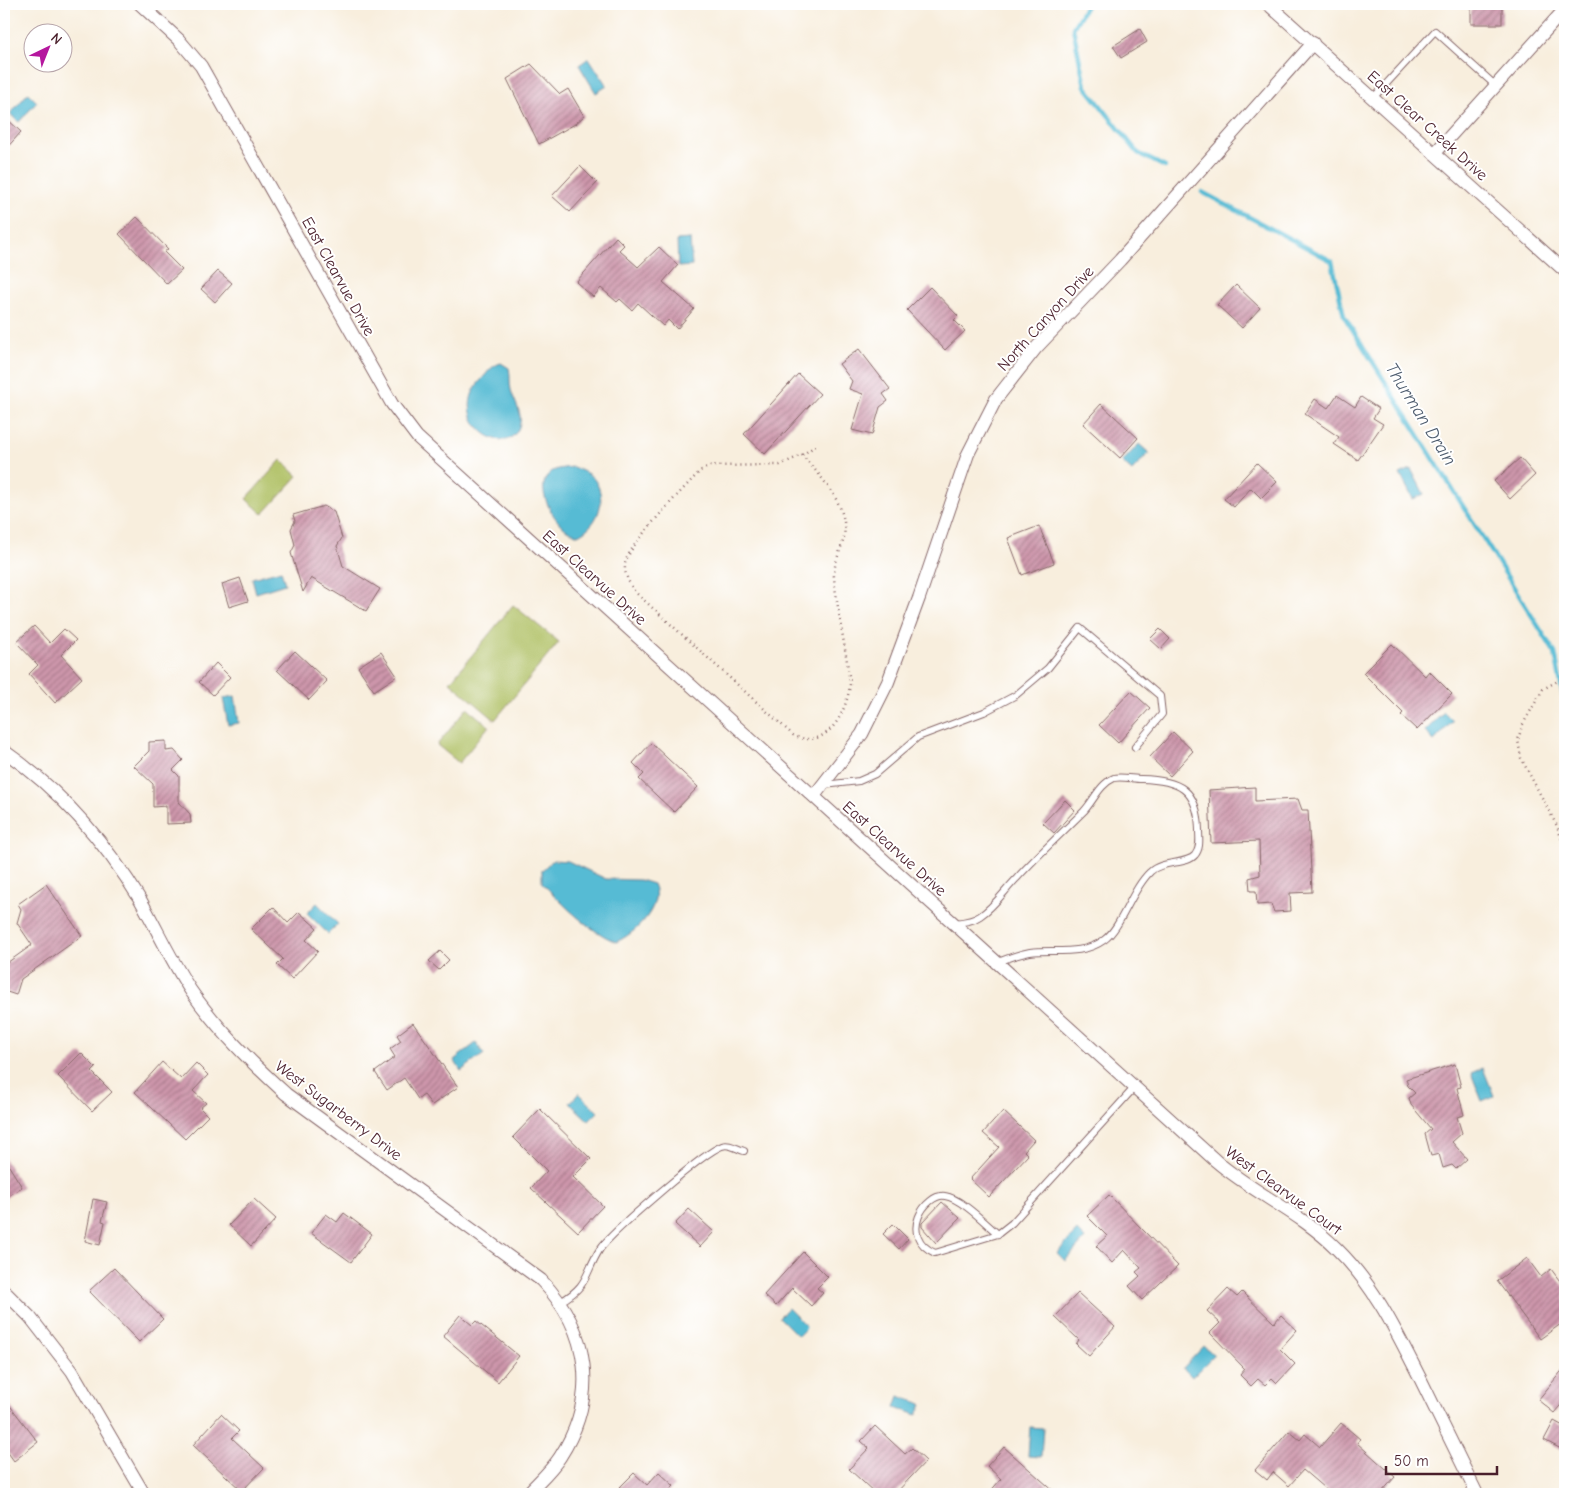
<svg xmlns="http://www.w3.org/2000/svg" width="1569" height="1498" font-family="'Comic Neue',sans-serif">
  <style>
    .green { fill: #aebf62; stroke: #7c6f46 }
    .water { fill: #56bbd4; stroke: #506d80 }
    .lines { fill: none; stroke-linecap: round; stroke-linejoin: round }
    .stream { stroke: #56bbd4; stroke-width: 4.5 }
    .building { fill: url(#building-hatch) }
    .service-casing { stroke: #876769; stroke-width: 8 }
    .minor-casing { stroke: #876769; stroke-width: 14 }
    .path { stroke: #876769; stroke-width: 2.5; stroke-dasharray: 1 4; stroke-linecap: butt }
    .service { stroke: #fff; stroke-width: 6 }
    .minor { stroke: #fff; stroke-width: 12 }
    .labels { text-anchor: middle; stroke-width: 4; stroke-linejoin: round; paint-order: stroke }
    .street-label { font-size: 16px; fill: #4a1f2b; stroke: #fff }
    .water-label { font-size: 18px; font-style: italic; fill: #4f5d6f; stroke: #fff }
  </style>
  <defs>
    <pattern id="building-hatch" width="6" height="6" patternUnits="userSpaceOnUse" patternTransform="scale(1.25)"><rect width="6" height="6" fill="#cd96ab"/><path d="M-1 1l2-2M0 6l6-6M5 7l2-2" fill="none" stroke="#a87a8b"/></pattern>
  </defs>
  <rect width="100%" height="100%" fill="#fff"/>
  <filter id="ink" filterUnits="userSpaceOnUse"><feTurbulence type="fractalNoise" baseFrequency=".02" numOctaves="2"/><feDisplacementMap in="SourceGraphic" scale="10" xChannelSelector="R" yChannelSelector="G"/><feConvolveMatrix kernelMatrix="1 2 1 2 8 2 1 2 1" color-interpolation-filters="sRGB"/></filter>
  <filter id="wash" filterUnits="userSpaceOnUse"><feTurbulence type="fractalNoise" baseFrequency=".0096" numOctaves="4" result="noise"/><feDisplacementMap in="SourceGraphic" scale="20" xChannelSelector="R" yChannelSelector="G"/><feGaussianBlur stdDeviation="1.12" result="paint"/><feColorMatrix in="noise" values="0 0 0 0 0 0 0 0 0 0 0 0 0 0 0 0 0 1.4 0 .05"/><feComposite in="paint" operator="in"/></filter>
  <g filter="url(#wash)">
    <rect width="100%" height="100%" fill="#f8eedd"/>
    <g class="green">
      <path d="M281,460l17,16 -35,38 -17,-15z"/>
      <path d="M513,605l46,37 -64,78 -45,-38z"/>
      <path d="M467,708l22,18 -30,37 -22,-18z"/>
    </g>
    <g class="water">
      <path d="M589,58l18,28 -11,7 -17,-28z"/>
      <path d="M28,93l9,9 -18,20 -9,-8z"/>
      <path d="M690,239l2,27 -14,1 -1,-27z"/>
      <path d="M501,363l8,5c2,8 0,15 2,22 3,12 13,24 8,37 -13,35 -73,-8 -38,-47 7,-8 10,-14 20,-17z"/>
      <path d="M1139,444l10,9 -17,18 -10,-9z"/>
      <path d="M573,467c7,3 16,6 21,12 14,19 5,46 -16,56 -3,-2 -8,-3 -11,-5 -13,-9 -32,-40 -19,-55 5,-7 17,-7 25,-8z"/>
      <path d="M1411,469l13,25 -11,5 -13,-25z"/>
      <path d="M281,570l4,14 -29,9 -4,-15z"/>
      <path d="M235,696l4,27 -11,2 -5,-27z"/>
      <path d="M1444,712l9,9 -19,20 -9,-10z"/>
      <path d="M553,860l15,1 38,18 34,1 13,4c11,22 -18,50 -37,58 -30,-13 -52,-37 -74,-59v-13z"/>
      <path d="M317,903l21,21 -10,10 -21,-21z"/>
      <path d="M476,1043l8,11 -23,17 -7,-11z"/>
      <path d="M1483,1068l11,28 -12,5 -11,-28z"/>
      <path d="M579,1093l19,19 -9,9 -19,-18z"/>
      <path d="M1077,1231l8,8 -20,22 -8,-8z"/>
      <path d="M788,1308l19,19 -9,9 -19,-19z"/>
      <path d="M1204,1346l10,9 -22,22 -9,-9z"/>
      <path d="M899,1396l23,8 -5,11 -22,-8z"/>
      <path d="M1030,1427l13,1 -2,29 -13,-1z"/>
    </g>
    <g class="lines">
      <g class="stream">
        <path d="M1087,4l-14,24 12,58 53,67 27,14"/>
        <path d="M1202,192l130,69 12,55 211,337 10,53"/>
      </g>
    </g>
    <g id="blocks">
      <g class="building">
        <rect x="1471" y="4" width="31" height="20"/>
        <path d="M1140,29l7,13 -26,16 -8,-12z"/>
        <path d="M531,64l29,30 8,-5 16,27 -9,8 -36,20 -32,-65z"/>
        <path d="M4,116l17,16 -17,19z"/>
        <path d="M580,166l17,17 -27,29 -18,-16z"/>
        <path d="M137,217l31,32 -4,3 18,18 -15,14 -48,-50z"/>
        <path d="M616,237l8,8 -5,5 19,17 21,-20 19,18 -15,17 31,27 -17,20 -9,-9 -5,6 -25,-23 -6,7 -12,-11 -3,3 -16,-14 -8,9 -17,-15z"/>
        <path d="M218,271l14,12 -17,19 -14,-13z"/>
        <path d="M1236,285l24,23 -18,20 -25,-23z"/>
        <path d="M930,287l28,29 -4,4 11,11 -20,19 -38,-40z"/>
        <path d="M859,349l31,40 -7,5 5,7 -8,6 -8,28 -20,-5 11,-36 -14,-5 3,-8 -13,-17z"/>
        <path d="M798,374l22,20 -55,60 -21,-20z"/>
        <path d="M1337,395l18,12 6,-10 18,12 -6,9 10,6 -25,36 -24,-16 5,-7 -34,-23 10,-15 13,9z"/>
        <path d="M1101,404l37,34 -18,20 -37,-34z"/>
        <path d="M1520,458l15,17 -25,24 -16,-18z"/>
        <path d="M1257,463l20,19 -16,16 -10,-10 -17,19 -10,-8z"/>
        <path d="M324,506l10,6 8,26 -5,8 6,20 37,23 -14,22 -55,-33 -8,14 -12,-39 4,-8 -4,-16 4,-8 -2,-6z"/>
        <path d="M1039,526l15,37 -32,12 -14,-37z"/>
        <path d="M240,578l8,23 -19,6 -7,-23z"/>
        <path d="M34,626l16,17 14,-14 12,11 -15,15 21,23 -27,25 -26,-29 9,-9 -22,-23z"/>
        <path d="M1160,629l10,10 -9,10 -11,-10z"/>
        <path d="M1392,644l33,32 4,-5 23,23 -35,36 -16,-15 2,-2 -40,-40z"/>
        <path d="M295,651l32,30 -18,19 -32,-30z"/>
        <path d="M381,652l16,24 -23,15 -16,-24z"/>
        <path d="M216,663l14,14 -17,18 -14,-13z"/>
        <path d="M1131,691l19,17 -32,35 -19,-18z"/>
        <path d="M1173,732l20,19 -23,25 -20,-19z"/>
        <path d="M166,741v10l8,-1 9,10 -10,10 6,6v26l11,12 1,9 -25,1v-18l-13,1v-23l-19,-18 15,-15v-9z"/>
        <path d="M651,743l47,44 -24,25 -35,-33 5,-5 -11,-11z"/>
        <path d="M1255,787v14l43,-2 4,11h6l4,82 -22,1 1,18 -17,1 -3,-8 -14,1 -1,-14h-6l-1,-13 11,-3 -1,-34 -48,2 -2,-53z"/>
        <path d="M1065,800l10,10 -21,23 -11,-10z"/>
        <path d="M46,884l36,52 -61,43 -5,16 -12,-4v-26l28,-20 -15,-22 4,-14 -3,-5z"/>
        <path d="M273,907l15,16 11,-11 18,16 -11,12 12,11 -26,28 -15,-14 6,-6 -32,-30z"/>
        <path d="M440,951l9,9 -10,10 -10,-9z"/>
        <path d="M413,1023l45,64 -26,18 -8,-10 -6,4 -14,-21 -17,12 -12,-18 20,-15 -5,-8 11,-8 -4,-6z"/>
        <path d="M81,1053l15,15 -4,4 20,20 -20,19 -34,-35z"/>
        <path d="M162,1062l19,17 15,-16 12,12 -15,16 13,12 -6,5 8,8 -23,23 -50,-47z"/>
        <path d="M1455,1064l6,23 -4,1 7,27 -7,2 5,16 -10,9 15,17 -11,10 -4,-4 -9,3 -4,-14 -8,2 -6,-22 6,-5 -20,-24 -2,-7 6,-5 -7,-7 -2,-7z"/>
        <path d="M540,1109l51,50 -18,18 30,29 -25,26 -47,-44 16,-17 -34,-34z"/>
        <path d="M1003,1111l31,29 -10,11 4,4 -39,42 -19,-18 29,-32 -16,-14z"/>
        <path d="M4,1158l18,29 -18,12z"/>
        <path d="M1109,1195l69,71 -36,34 -13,-14 11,-10 -4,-4 5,-4 -17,-18 -12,13 -16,-17 11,-10 -20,-20z"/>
        <path d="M93,1199l14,3 -5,19 3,1 -5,23 -15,-4z"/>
        <path d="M254,1199l22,20 -25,27 -22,-21z"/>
        <path d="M942,1202l18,16 -24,25 -14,-16v-4z"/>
        <path d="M689,1209l25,23 -14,15 -25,-23z"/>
        <path d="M344,1213l28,21 -21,28 -40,-29 15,-19 11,8z"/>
        <path d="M893,1224l15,15 -9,10 -16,-15z"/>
        <path d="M803,1252l25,25 -11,11 6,5 -12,13 -19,-18 -16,18 -12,-11z"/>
        <path d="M1527,1258l14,19 10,-8 14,19v33l-25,18 -43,-58z"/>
        <path d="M114,1268l49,51 -24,23 -50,-51z"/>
        <path d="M1228,1289l9,8 5,-5 32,31 7,-8 16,15 -17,19 15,15 -18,19 -5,-5 -7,7 -7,-6 -7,7 -11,-11 5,-6 -35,-36 10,-10 -13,-12z"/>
        <path d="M1078,1293l37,34 -26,29 -13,-12 3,-4 -24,-23z"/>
        <path d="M460,1315l12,10 4,-4 43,35 -21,26 -55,-46z"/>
        <path d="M1565,1367v33l-11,13 -16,-13z"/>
        <path d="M4,1398l34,44 -24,19 -10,-14z"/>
        <path d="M221,1414l18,17 -7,7 32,30 -22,23 -49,-46z"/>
        <path d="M1554,1421l11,6v24l-21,-11z"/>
        <path d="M1341,1423l19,16 -3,4 38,34 -15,17h-49l-28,-24 -14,16 -16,-14 -6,8 -12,-10 34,-39 11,9 5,-6 15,13z"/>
        <path d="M875,1426l30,28 7,-6 14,13 -31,33h-19l-27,-25 20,-21 -8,-7z"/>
        <path d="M1004,1447l53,47h-69l13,-15 -14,-13z"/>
        <path d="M659,1472l15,14 -8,8h-38l-8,-7 14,-14 13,12z"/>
      </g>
    </g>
  </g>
  <g filter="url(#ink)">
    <use href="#blocks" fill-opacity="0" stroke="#876769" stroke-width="1"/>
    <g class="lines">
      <defs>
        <g id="service">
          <path d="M1374,97l61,-66 61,55"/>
          <path d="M824,785l35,-4 16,-7 43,-37 66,-25 32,-17 32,-27 32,-40 80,68 2,18 -27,33"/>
          <path d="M955,923c9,-1 18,-2 25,-7 15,-10 25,-26 37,-38 21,-23 45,-45 67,-67 10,-11 16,-27 30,-33 7,-2 19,1 27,1 38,1 57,10 58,51 0,8 2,18 -4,25 -8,10 -33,5 -45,17 -19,18 -28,55 -46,68 -22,16 -50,9 -74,12 -11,2 -22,6 -32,10"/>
          <path d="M998,1234c-12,-10 -37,-36 -53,-38 -19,-3 -48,40 -10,57l63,-19 14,-11 122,-135"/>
          <path d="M560,1302c30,-17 24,-28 40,-53 12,-17 104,-97 122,-103 7,-3 15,3 22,5"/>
        </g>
        <g id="minor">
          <path d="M140,4l39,36 22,26 191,338 25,33 799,724c37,32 85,52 120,87 39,38 60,83 84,130 19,39 38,78 57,116"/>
          <path d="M1268,4l297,267"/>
          <path d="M1435,153l130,-144"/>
          <path d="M4,751c56,39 102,92 137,150 17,30 31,61 50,90 27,39 60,71 95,103l255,186c49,51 58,117 19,177 -9,14 -22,25 -33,37"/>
          <path d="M814,796l48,-62 26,-52 31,-84 49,-144 28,-55 40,-51 84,-88 193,-217"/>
          <path d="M4,1291l26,26 42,54 72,123"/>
        </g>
      </defs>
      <use href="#service" class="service-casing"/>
      <use href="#minor" class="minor-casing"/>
      <g class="path">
        <path d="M802,455c19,22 47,50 42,82 -3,14 -11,27 -10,41 4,36 12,71 16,106 -3,28 -23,68 -57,51l-158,-143c-6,-9 -11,-18 -10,-28 3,-20 59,-75 75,-93l10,-5 70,-1 22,-10 16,-11"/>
        <path d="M1565,677l-22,12 -21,37 -4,14 3,18 36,68 5,14 3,16"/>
      </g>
      <use href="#service" class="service"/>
      <use href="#minor" class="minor"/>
    </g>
  </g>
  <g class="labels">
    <g class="street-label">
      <text transform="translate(1428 125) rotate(42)" y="6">East Clear Creek Drive</text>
      <text transform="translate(339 276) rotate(61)" y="6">East Clearvue Drive</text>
      <text transform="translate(1045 318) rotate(-48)" y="6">North Canyon Drive</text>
      <text transform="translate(595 577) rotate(42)" y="6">East Clearvue Drive</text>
      <text transform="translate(895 848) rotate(42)" y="6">East Clearvue Drive</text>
      <text transform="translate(339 1110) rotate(37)" y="6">West Sugarberry Drive</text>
      <text transform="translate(1284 1190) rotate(36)" y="6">West Clearvue Court</text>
    </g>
    <g class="water-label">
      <text transform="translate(1421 414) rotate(58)" y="6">Thurman Drain</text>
    </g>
  </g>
  <rect width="1569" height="1498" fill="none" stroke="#fff" stroke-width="20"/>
  <g transform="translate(48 48) rotate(43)"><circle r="24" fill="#ffffff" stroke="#b7a5aa"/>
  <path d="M0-4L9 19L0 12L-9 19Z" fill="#b5179e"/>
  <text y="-8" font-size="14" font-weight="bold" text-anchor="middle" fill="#4a1f2b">N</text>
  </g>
  <path d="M1386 1466v8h111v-8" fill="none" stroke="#4a1f2b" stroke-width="2.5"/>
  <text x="1394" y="1466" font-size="15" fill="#4a1f2b" stroke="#ffffff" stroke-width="4" paint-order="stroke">50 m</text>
</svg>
